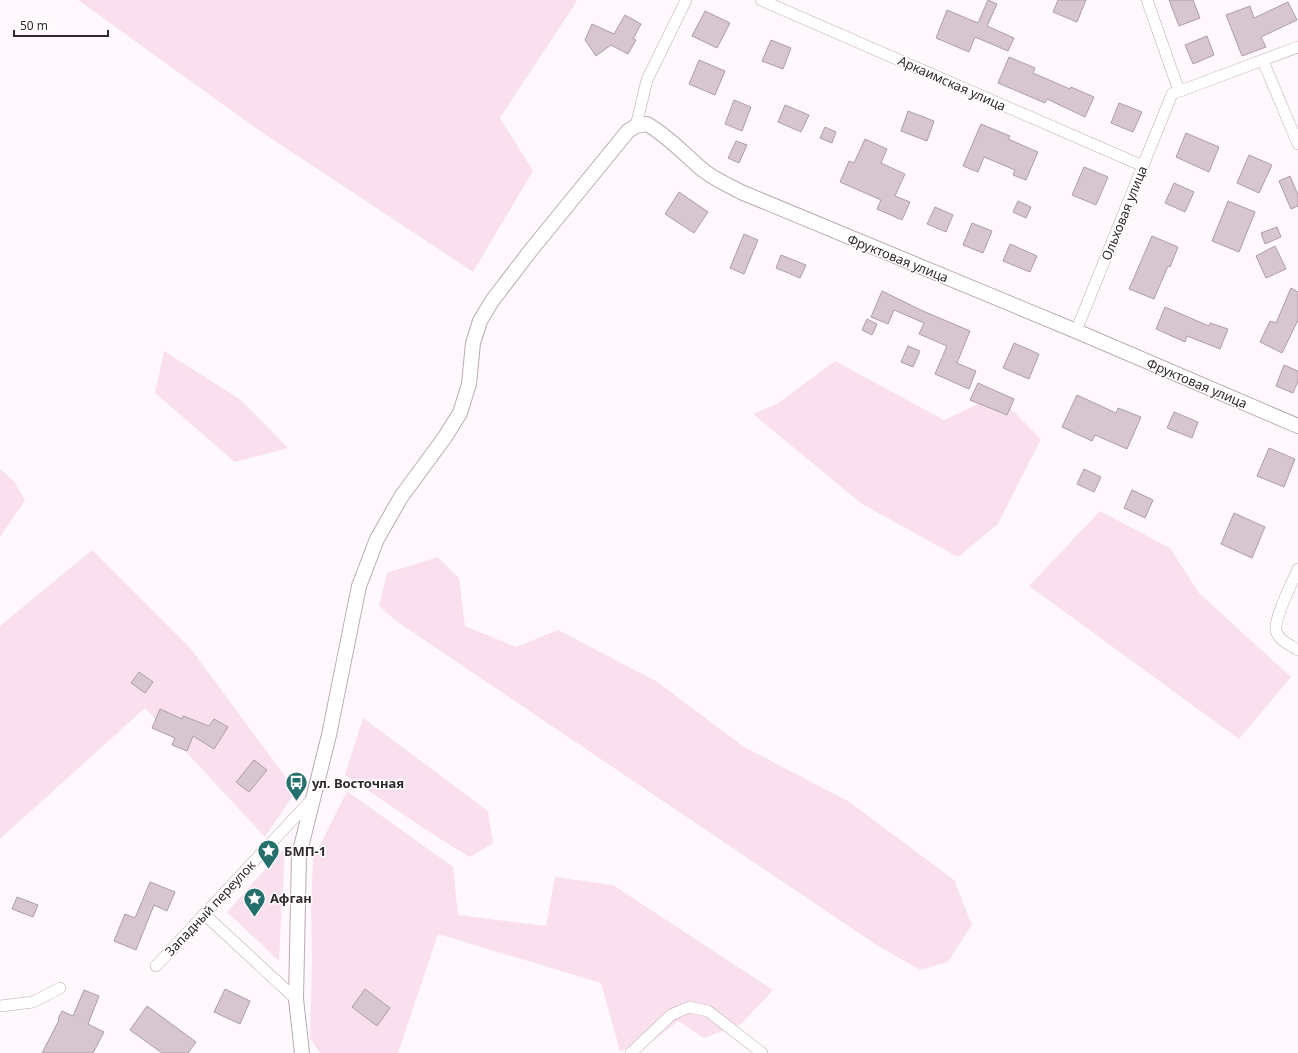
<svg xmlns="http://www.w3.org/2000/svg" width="1298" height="1053" font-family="'Noto Sans',sans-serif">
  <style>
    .green { fill: #fae0ef }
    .building { fill: #d7c6d0; stroke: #ad9da6 }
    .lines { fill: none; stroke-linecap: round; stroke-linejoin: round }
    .minor-casing { stroke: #baaab3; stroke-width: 12 }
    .tertiary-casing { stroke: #baaab3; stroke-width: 16 }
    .minor { stroke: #fff; stroke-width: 11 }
    .tertiary { stroke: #fff; stroke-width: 14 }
    .labels { text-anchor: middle; stroke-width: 3; stroke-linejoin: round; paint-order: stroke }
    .street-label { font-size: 13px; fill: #30292d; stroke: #fff }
    .poi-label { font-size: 13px; font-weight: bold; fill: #30292d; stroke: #fff; text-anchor: start }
  </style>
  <rect width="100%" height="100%" fill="#fff8fc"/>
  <g class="green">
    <path d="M78,0h498l1,1 -77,117 33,53 -60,101 -216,-143z"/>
    <path d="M164,351l77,49 47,48 -53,14 -80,-69z"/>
    <path d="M835,361l109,59 53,-25 44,44 -43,85 -40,33 -96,-53 -109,-90 24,-10z"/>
    <path d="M0,469l14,12 11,19 -25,37z"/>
    <path d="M1100,511l70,37 29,45 92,84 -52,62 -210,-153z"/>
    <path d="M92,550l99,99 105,142 -31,46 -120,-129 -145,131v-213z"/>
    <path d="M438,557l21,21 6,48 51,21 42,-17 98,51 88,66 104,54 106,79 18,45 -24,37 -28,8 -45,-26 -479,-323 -17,-15 8,-33z"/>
    <path d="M363,718l125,93 5,32 -23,14c-43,-25 -84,-55 -125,-82z"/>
    <path d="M347,791l106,76 5,48 88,11 9,-49 58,8 160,105 -9,10 -23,24 -37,14 -26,-17 -25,20 -33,10 -19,-68 -163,-49 -40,119h-78l-10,-15 2,-76 -1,-54 2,-49z"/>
    <path d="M285,847l-6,114 -52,-49z"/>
  </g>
  <g class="building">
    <path d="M988,0l9,4 -10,22 27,12 -6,13 -33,-14 -6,15 -33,-14 11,-28 31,13z"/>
    <path d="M1058,0h28l-9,22 -24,-10z"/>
    <path d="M1169,0h24l7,18 -21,8z"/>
    <path d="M1288,2l9,18 -36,17 5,10 -24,9 -16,-41 24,-9 4,12z"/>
    <path d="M705,11l25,12 -13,25 -25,-12z"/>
    <path d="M625,15l16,9 -8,15 3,1 -8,14 -17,-9 -15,11 -11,-16 7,-16 22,10z"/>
    <path d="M1207,36l7,19 -21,9 -8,-19z"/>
    <path d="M771,40l20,8 -8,21 -21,-8z"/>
    <path d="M1009,57l26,11 -2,5 37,16 1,-2 23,10 -9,20 -38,-18 -2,4 -47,-20z"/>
    <path d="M699,60l26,11 -10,24 -26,-11z"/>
    <path d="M734,100l17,7 -9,24 -17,-7z"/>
    <path d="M1119,103l23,9 -9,20 -22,-9z"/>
    <path d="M785,105l24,10 -8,17 -23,-10z"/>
    <path d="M908,111l26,10 -7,20 -26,-10z"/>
    <path d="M981,124l29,12 -2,3 30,13 -12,28 -13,-5 2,-5 -31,-13 -6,15 -15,-6z"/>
    <path d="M825,127l11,5 -4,11 -12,-5z"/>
    <path d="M1186,133l33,14 -10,25 -33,-15z"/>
    <path d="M865,139l22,10 -6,14 24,11 -10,22 15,6 -8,18 -25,-11 4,-9 -41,-18 9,-21 5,2z"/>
    <path d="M736,141l11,4 -8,18 -11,-5z"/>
    <path d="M1249,155l23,10 -13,28 -22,-10z"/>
    <path d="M1084,167l24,10 -12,28 -24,-10z"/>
    <path d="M1290,176l8,19v11l-7,3 -12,-28z"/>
    <path d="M1174,183l20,9 -9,20 -20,-9z"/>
    <path d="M679,192l29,20 -14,21 -29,-19z"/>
    <path d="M1018,201l13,6 -5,11 -13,-6z"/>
    <path d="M1228,201l27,11 -16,40 -27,-11z"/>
    <path d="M935,207l18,8 -7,17 -19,-8z"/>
    <path d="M972,223l20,8 -9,22 -20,-8z"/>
    <path d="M1277,227l4,10 -16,7 -4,-11z"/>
    <path d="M744,234l14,6 -14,34 -14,-6z"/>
    <path d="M1152,236l26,11 -8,20 -2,-1 -14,33 -25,-10z"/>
    <path d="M1010,244l27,12 -7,16 -27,-11z"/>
    <path d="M1275,246l11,23 -20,9 -10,-22z"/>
    <path d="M781,255l25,10 -6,13 -24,-10z"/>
    <path d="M1291,288l7,4v28l-16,33 -22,-11 10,-21 6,2z"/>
    <path d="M882,291l41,20 47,20 -13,32 19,8 -7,18 -34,-15 12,-28 -28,-12 5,-11 -30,-13 -6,14 -17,-7z"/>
    <path d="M1165,307l44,19 1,-3 18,6 -8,20 -33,-13 -2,6 -29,-13z"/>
    <path d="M867,319l10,5 -5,11 -10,-5z"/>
    <path d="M1014,343l25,11 -10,25 -26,-11z"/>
    <path d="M908,346l12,5 -7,16 -12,-5z"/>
    <path d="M1284,365l14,6v10l-5,12 -17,-7z"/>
    <path d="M978,383l36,16 -7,16 -37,-15z"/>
    <path d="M1077,395l39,18 2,-5 23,9 -14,32 -32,-14 -3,6 -30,-14z"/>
    <path d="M1174,412l24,10 -6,16 -25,-10z"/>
    <path d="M1269,448l26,11 -11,28 -27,-11z"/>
    <path d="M1084,469l17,8 -7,15 -17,-8z"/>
    <path d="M1132,490l21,10 -8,18 -21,-10z"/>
    <path d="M1234,513l31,14 -13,31 -31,-14z"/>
    <path d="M139,672l14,10 -8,11 -14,-10z"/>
    <path d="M160,709l22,10 1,-3 26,10 5,-7 14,8 -14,22 -21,-13 -6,15 -15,-6 3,-7 -23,-10z"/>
    <path d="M254,760l13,10 -18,22 -13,-10z"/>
    <path d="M150,882l25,10 -8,19 -13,-6 -18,45 -22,-9 11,-27 10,4z"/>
    <path d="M17,897l21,8 -5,12 -21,-8z"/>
    <path d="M225,989l25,12 -10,23 -26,-12z"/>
    <path d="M365,989l25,19 -13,18 -25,-19z"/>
    <path d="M84,990l15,6 -11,28 16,8 -11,21h-51l17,-33 -1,-1 4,-8 11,5z"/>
    <path d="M147,1006l49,36 -8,11h-26l-32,-23z"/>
  </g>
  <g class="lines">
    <defs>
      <g id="minor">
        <path d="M761,0l382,166"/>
        <path d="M1147,0l32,91"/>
        <path d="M1263,61l35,83"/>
        <path d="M636,126l11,-46 39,-80"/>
        <path d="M1076,331l96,-237 126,-47"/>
        <path d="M1298,569c-5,12 -24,49 -22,61 2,10 14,15 22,20"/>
        <path d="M204,914l92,85"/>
        <path d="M156,966l157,-168"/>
        <path d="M0,1006l33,-4 27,-14"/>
        <path d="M631,1053l40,-38 18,-8 19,4 54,42"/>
      </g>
      <path id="tertiary" d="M302,1053l-6,-54 3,-144 30,-120 30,-149 18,-47 24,-42 44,-60 15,-24 9,-29 4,-41 7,-22 12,-20 39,-51 97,-119 8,-5 11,-2c21,12 37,30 56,46 11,9 25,15 38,22l335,139 222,95"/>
    </defs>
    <use href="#minor" class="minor-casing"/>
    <use href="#tertiary" class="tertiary-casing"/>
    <use href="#minor" class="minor"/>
    <use href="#tertiary" class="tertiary"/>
  </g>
  <defs>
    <symbol id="bus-pin" viewBox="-11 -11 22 30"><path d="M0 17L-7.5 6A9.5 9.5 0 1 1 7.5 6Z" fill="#256f6c" stroke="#fff"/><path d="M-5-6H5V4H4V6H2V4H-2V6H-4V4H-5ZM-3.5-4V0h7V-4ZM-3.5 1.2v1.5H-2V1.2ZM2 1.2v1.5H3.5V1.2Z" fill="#fff"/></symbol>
    <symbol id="sight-pin" viewBox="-11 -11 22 30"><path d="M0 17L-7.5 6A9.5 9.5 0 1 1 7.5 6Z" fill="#256f6c" stroke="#fff"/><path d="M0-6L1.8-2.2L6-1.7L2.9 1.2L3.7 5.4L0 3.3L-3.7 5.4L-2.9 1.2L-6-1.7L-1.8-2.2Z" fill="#fff"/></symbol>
  </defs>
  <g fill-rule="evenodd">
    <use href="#bus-pin" x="284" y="770" width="25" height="34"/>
    <use href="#sight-pin" x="256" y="838" width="25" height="34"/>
    <use href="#sight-pin" x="242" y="886" width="25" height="34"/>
  </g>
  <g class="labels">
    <g class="street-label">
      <text transform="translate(952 83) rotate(24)" y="5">Аркаимская улица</text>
      <text transform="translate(1124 213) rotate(-68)" y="5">Ольховая улица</text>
      <text transform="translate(898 258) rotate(22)" y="5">Фруктовая улица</text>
      <text transform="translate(1197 383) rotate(23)" y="5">Фруктовая улица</text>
      <text transform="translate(210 908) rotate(-47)" y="5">Западный переулок</text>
    </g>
    <g class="poi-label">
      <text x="312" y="788">ул. Восточная</text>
      <text x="284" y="856">БМП-1</text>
      <text x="270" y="903">Афган</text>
    </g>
  </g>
  <path d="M14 30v6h94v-6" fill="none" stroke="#30292d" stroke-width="2"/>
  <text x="20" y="30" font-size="12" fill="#30292d" stroke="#ffffff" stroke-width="3" paint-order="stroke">50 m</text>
</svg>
